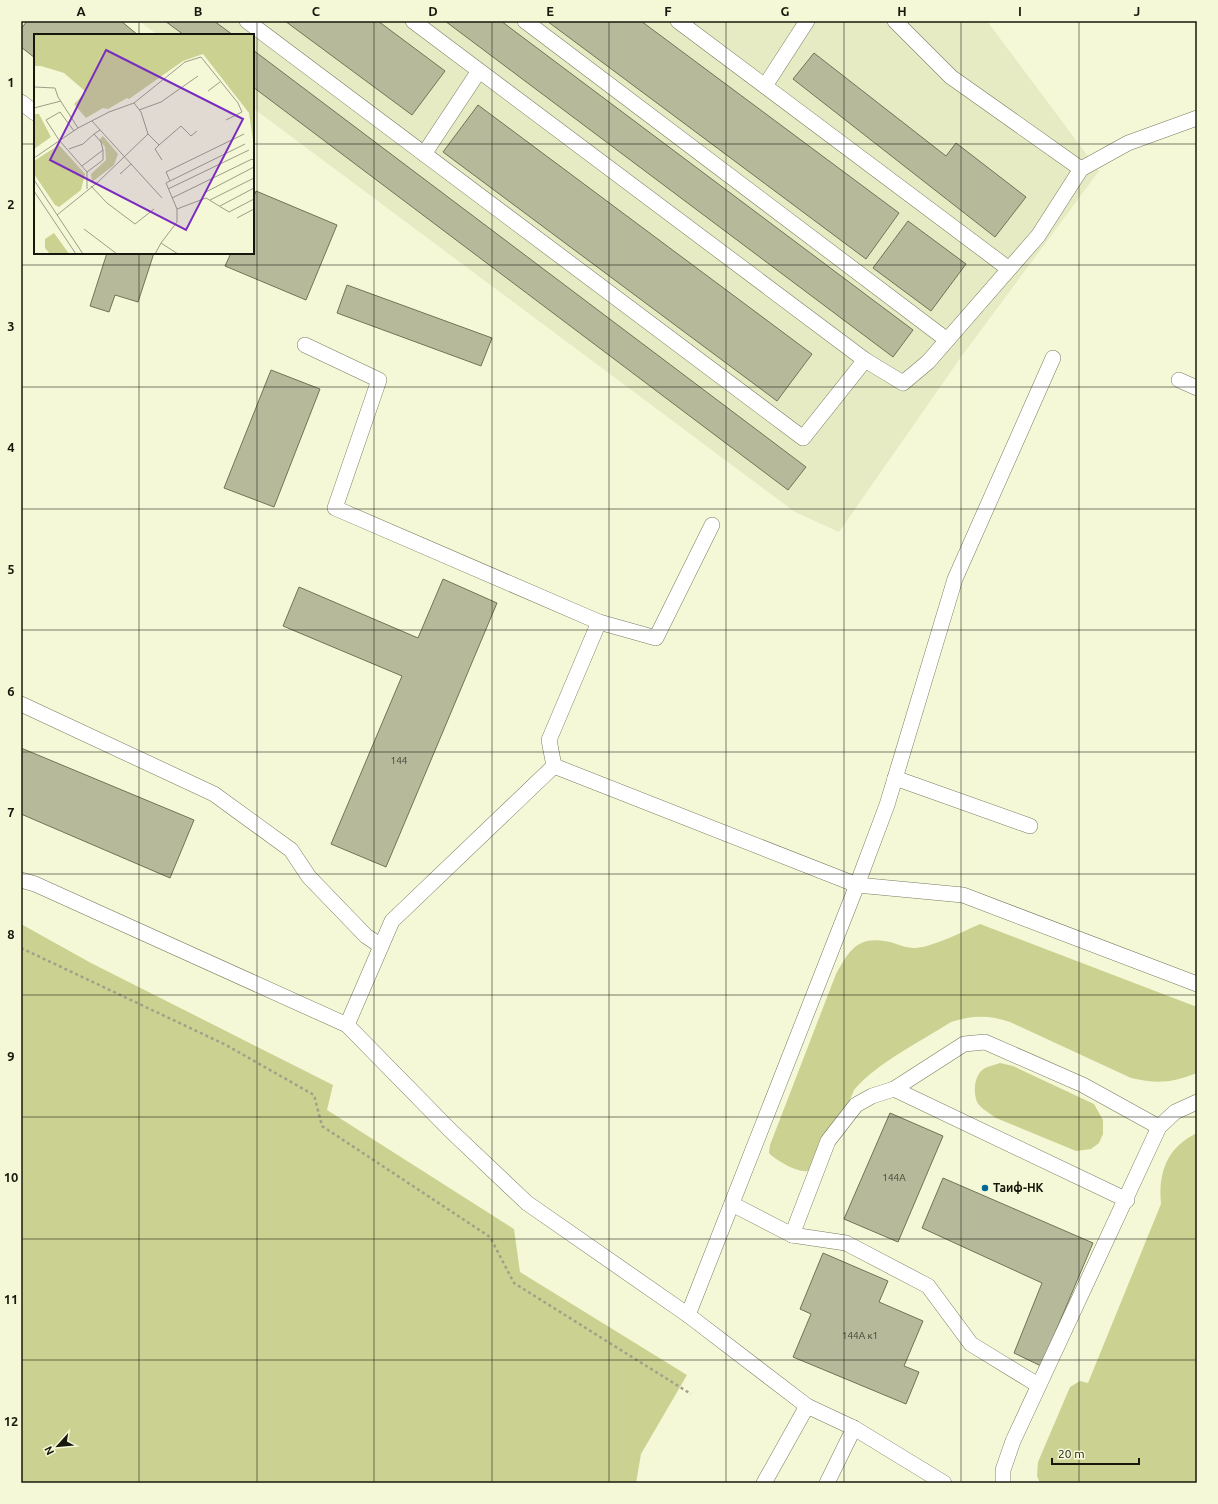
<svg xmlns="http://www.w3.org/2000/svg" width="1218" height="1504" font-family="Ubuntu,sans-serif">
  <style>
    .built { fill: #e6ebc3 }
    .green { fill: #cbd291 }
    .building { fill: #b6ba9b; stroke: #707456 }
    .lines { fill: none; stroke-linecap: round; stroke-linejoin: round }
    .service-casing { stroke: #797c5f; stroke-width: 16 }
    .path { stroke: #9fa289; stroke-width: 2.5; stroke-dasharray: 3 3; stroke-linecap: butt }
    .service { stroke: #fff; stroke-width: 15 }
    .grid { fill: none; stroke: #17180c; stroke-width: 1; stroke-opacity: 0.55 }
    .poi-dot { fill: #006896; stroke: #f4f8d7; stroke-width: 1.5 }
    .labels { text-anchor: middle; stroke-width: 4; stroke-linejoin: round; paint-order: stroke }
    .number-label { font-size: 10px; fill: #3f4030 }
    .poi-label { font-size: 12px; font-weight: bold; fill: #17180c; stroke: #f4f8d7; text-anchor: start }
    .inset-road { fill: none; stroke: #9c9e86; stroke-width: 1 }
    .view { fill: #7b2cbf; fill-opacity: 0.15; stroke: #7b2cbf; stroke-width: 2 }
    .inset-edge { fill: none; stroke: #17180c; stroke-width: 2 }
    .neatline { fill: none; stroke: #17180c; stroke-width: 1.5 }
    .grid-label { font-size: 13px; text-anchor: middle; font-weight: bold; fill: #17180c }
  </style>
  <rect width="100%" height="100%" fill="#f4f8d7"/>
  <path class="built" d="M139,21h848l112,150 -138,186 -122,175 -44,-20 -542,-404v-73h-95z"/>
  <g class="green">
    <path d="M21,924l70,39 242,122 -6,25 187,119 6,43 167,103 -46,79 -5,29h-615z"/>
    <path d="M980,924l217,83v66c-25,10 -40,11 -66,5l-121,-56c-21,-7 -37,-7 -59,0 -31,20 -73,40 -97,68l-30,72c-5,4 -10,8 -17,9 -9,2 -32,-11 -38,-18l1,-8 66,-171c14,-25 22,-39 54,-32 7,2 16,6 24,6 17,0 50,-17 66,-24z"/>
    <path d="M1000,1063l13,3 81,38 9,16v14l-4,9 -8,6 -15,2 -80,-33c-5,-4 -16,-10 -19,-16 -4,-10 -3,-28 8,-34 4,-2 10,-3 15,-5z"/>
    <path d="M1197,1133v350h-157l-3,-7 1,-14 32,-75 10,-6 8,2 73,-179c-3,-31 6,-57 36,-71z"/>
  </g>
  <g class="building">
    <path d="M27,21h94l17,14h-103v23l-14,-11v-18z"/>
    <path d="M165,21h49l19,14h-49z"/>
    <path d="M285,21h93l67,50 -33,44z"/>
    <path d="M445,21h56l412,309 -20,27z"/>
    <path d="M547,21h94l258,192 -33,46z"/>
    <path d="M253,50l553,417 -18,23 -535,-403z"/>
    <path d="M814,53l132,103 10,-13 70,54 -31,40 -202,-158z"/>
    <path d="M478,105l334,249 -35,47 -334,-249z"/>
    <path d="M256,191l81,34 -31,75 -81,-34 6,-13h22v-54z"/>
    <path d="M908,221l58,43 -35,47 -58,-43z"/>
    <path d="M107,253h47l-16,49 -23,-7 -6,17 -19,-6z"/>
    <path d="M347,285l145,53 -11,28 -144,-53z"/>
    <path d="M271,370l49,19 -46,118 -50,-19z"/>
    <path d="M443,579l54,24 -111,264 -55,-23 71,-168 -119,-50 16,-39 119,51z"/>
    <path d="M21,748l173,72 -24,58 -149,-64z"/>
    <path d="M890,1113l53,23 -45,106 -54,-23z"/>
    <path d="M943,1178l150,65 -52,123 -27,-13 28,-70 -120,-55z"/>
    <path d="M823,1253l65,28 -9,21 44,19 -19,45 15,6 -13,32 -113,-47 18,-43 -11,-5z"/>
  </g>
  <g class="lines">
    <defs>
      <g id="service">
        <path d="M247,21l556,417 62,-78 -452,-339"/>
        <path d="M525,21l422,319"/>
        <path d="M678,21l331,248"/>
        <path d="M895,21l56,56 130,92"/>
        <path d="M765,86l42,-65"/>
        <path d="M21,102l14,11"/>
        <path d="M424,154l55,-83"/>
        <path d="M305,345l74,35 -44,128 264,114"/>
        <path d="M865,360l38,23 25,-21 110,-126 43,-67 47,-26 69,-25"/>
        <path d="M1179,380l18,8"/>
        <path d="M21,704l193,90 77,56 18,27 57,59 15,10"/>
        <path d="M554,766l-5,-26 50,-118 57,16 56,-113"/>
        <path d="M895,778l135,48"/>
        <path d="M21,880l14,4 312,141"/>
        <path d="M894,1089l70,-45 21,-2 98,43 76,42"/>
        <path d="M732,1204l60,31 36,-94 28,-36 16,-9 22,-7 233,111"/>
        <path d="M792,1235l54,8 82,43 43,58 67,41"/>
        <path d="M688,1315l169,-430 30,-80 68,-226 98,-221"/>
        <path d="M764,1483l43,-77"/>
        <path d="M827,1483l27,-55"/>
        <path d="M944,1483l-90,-55 -47,-22 -119,-91 -161,-112 -76,-72 -104,-106 45,-104 162,-155 303,119 106,10 234,89"/>
        <path d="M1003,1483v-13l10,-29 146,-314 16,-15 22,-10"/>
      </g>
    </defs>
    <use href="#service" class="service-casing"/>
    <path class="path" d="M21,948l205,97 88,50 8,31 168,111 24,46 177,111"/>
    <use href="#service" class="service"/>
  </g>
  <path class="grid" d="M139,21v14M257,21v1462M374,21v1462M492,21v1462M609,21v1462M726,21v1462M844,21v1462M961,21v1462M1079,21v1462M21,144h14M253,144h944M139,253v1230M21,265h1176M21,387h1176M21,509h1176M21,630h1176M21,752h1176M21,874h1176M21,995h1176M21,1117h1176M21,1239h1176M21,1360h1176"/>
  <circle class="poi-dot" cx="985" cy="1188" r="4"/>
  <g class="labels">
    <g class="number-label">
      <text x="399" y="764">144</text>
      <text x="894" y="1181">144А</text>
      <text x="860" y="1339">144А к1</text>
    </g>
    <g class="poi-label">
      <text x="993" y="1192">Таиф-НК</text>
    </g>
  </g>
  <g transform="translate(34 34)">
    <rect width="220" height="220" fill="#f4f8d7"/>
    <path d="M1,0h219v113l-5,-34 -46,-59 -20,7 -54,38 -2,-1 -19,11 -5,-1 -17,10 -12,-14 12,-12 -22,-19 -23,-7h-7zM0,80h5l12,23 -17,12zM69,102l15,18 -4,11 -22,17 -1,-8 15,-14 -1,-13 -6,-7zM25,111l26,29 -4,16 -22,17 -4,-2 -21,-31v-13zM20,199l13,18 2,3h-19l-5,-6v-9z" fill="#cbd291"/>
    <path class="inset-road" d="M0,53l21,1 3,9 20,31M174,57l12,-9M100,69l51,-41 16,-5 37,46 4,9 -16,8M0,74l27,-7M105,76l22,-8 37,-26M58,87l70,77M40,97l-14,-19 -14,8 13,20 28,32v17M114,100l11,11 -4,4 7,11M210,100l-78,38 4,9 75,-37M125,111l22,-19 10,10 6,-5M35,115l14,-5 11,-10M0,124l44,-30 31,-16 25,-9 7,9 7,22 -50,48 -41,33M48,132l21,-16 -2,-8 -7,-8 6,-4M53,138l16,-12v-10M86,140l11,-10M0,146l49,74M136,147l-4,2 11,26v13l-16,21 17,11M57,152l16,17 28,21 19,-15M134,155l81,-39M0,157l42,63M170,159l50,-26M138,164l80,-39 2,2M176,166l44,-22M186,172l34,-18M143,175l29,-11 23,14 25,-13M203,184l17,-9M50,195l33,25M121,220l6,-11"/>
    <path class="view" d="M72,16l137,69 -57,111 -136,-70z"/>
    <rect width="220" height="220" class="inset-edge"/>
  </g>
  <rect width="1218" height="1504" fill="none" stroke="#f4f8d7" stroke-width="44"/>
  <g transform="translate(58 1446) rotate(243)" stroke="#f4f8d7" stroke-width="3" paint-order="stroke">
  <path d="M0-3L7 15L0 10L-7 15Z" fill="#17180c"/>
  <text y="-6" font-size="11" font-weight="bold" text-anchor="middle" fill="#17180c">N</text>
  </g>
  <path d="M1052 1458v6h87v-6" fill="none" stroke="#17180c" stroke-width="2"/>
  <text x="1058" y="1458" font-size="12" fill="#17180c" stroke="#f4f8d7" stroke-width="3" paint-order="stroke">20 m</text>
  <rect x="22" y="22" width="1174" height="1460" class="neatline"/>
  <g class="grid-label">
    <text x="81" y="16">A</text>
    <text x="198" y="16">B</text>
    <text x="316" y="16">C</text>
    <text x="433" y="16">D</text>
    <text x="550" y="16">E</text>
    <text x="668" y="16">F</text>
    <text x="785" y="16">G</text>
    <text x="902" y="16">H</text>
    <text x="1020" y="16">I</text>
    <text x="1137" y="16">J</text>
    <text x="11" y="87">1</text>
    <text x="11" y="209">2</text>
    <text x="11" y="331">3</text>
    <text x="11" y="452">4</text>
    <text x="11" y="574">5</text>
    <text x="11" y="696">6</text>
    <text x="11" y="817">7</text>
    <text x="11" y="939">8</text>
    <text x="11" y="1061">9</text>
    <text x="11" y="1182">10</text>
    <text x="11" y="1304">11</text>
    <text x="11" y="1426">12</text>
  </g>
</svg>
